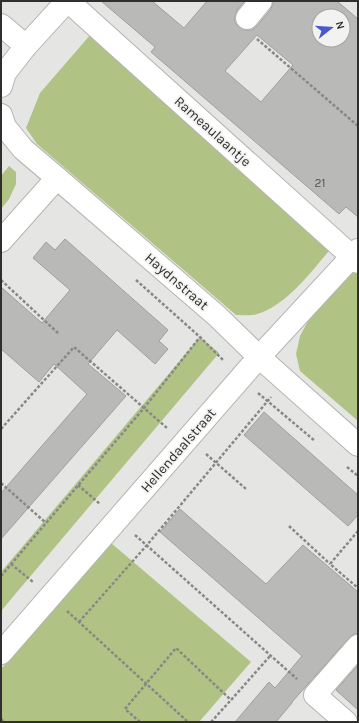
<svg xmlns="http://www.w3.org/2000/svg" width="359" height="723" font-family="Karla,sans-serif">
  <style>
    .green { fill: #b0c384 }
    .building { fill: #b9bab7; stroke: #9fa09e; fill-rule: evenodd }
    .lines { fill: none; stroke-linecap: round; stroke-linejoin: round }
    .street-casing { stroke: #b4b5b2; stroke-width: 24 }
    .path { stroke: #878886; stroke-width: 2.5; stroke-dasharray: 3 2; stroke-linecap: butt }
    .street { stroke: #fff; stroke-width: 22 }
    .labels { text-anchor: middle; stroke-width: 3.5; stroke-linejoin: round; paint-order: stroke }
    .number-label { font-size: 12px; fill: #525250 }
    .street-label { font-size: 14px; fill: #2f2f2e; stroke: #f2f3f0 }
  </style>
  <rect width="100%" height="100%" fill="#e5e6e3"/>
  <g class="green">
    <path d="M91,34l243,211c-20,23 -47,61 -77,69 -6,2 -15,1 -21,1l-199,-171 -11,-16 14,-35z"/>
    <path d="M9,166l7,6v12l-7,15 -8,10v-33z"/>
    <path d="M358,266v155l-58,-50 -4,-17 4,-18 13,-24z"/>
    <path d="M200,337l19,16 -218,258v-39z"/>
    <path d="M111,543l140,119 -52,60h-198v-53z"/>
  </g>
  <g class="building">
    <path d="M101,1h51l32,27 23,-27h38l-8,9 -2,6v7l4,4 6,3h7l5,-4 14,-17 2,-6v-2h64l21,18v198l-12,-10 -7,7 -188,-162 4,-5zM319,16h24v24h-24zM257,35l36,30 -32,37 -36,-31z"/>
    <path d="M65,239l103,91 -9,11 9,8 -13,15 -38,-34 -29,34 38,32 -125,143v-46l86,-99 -33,-30 -15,18 -38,-33v-62l41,36 28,-33 -37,-32 13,-16 9,8z"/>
    <path d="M264,412l94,83v20l-10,11 -104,-91z"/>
    <path d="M180,509l86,75 37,-39 55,47v42h-4l-5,4 -57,64v1l-16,19h-41l34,-40 6,6 27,-32 -142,-124z"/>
    <path d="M358,665v45l-22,-20z"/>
  </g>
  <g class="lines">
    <defs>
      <g id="street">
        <path d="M68,1l290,261"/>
        <path d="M247,18l14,-17"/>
        <path d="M1,25l25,21"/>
        <path d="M1,86l4,-13 21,-27 41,-45"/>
        <path d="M1,115l4,12 18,22 34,29 160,138 42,41 99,88"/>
        <path d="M1,241l56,-63"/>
        <path d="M1,653l258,-296 99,-107"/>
        <path d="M346,722l-31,-27 43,-49"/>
      </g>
    </defs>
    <use href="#street" class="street-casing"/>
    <g class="path">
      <path d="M257,39l101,87"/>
      <path d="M1,280l58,54"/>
      <path d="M136,280l64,57 24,24"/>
      <path d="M258,393l57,48"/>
      <path d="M1,429l73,-82 93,81"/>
      <path d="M206,454l40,35"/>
      <path d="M347,467l11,9"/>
      <path d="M1,483l45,40"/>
      <path d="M78,485l22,19"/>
      <path d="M289,526l41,38"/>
      <path d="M358,531l-28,33 28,24"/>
      <path d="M135,535l162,144"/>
      <path d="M11,564l22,18"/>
      <path d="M1,576l143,-168 56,-71"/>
      <path d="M67,611l121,111"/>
      <path d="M79,622l68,-77 124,-148"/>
      <path d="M1,719l3,3"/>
      <path d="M140,722l-15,-13 51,-61 55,52"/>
      <path d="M211,722l20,-22 40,-45"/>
    </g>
    <use href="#street" class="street"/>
  </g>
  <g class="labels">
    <g class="number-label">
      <text x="320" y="187">21</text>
    </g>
    <g class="street-label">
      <text transform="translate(213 131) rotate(42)" y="5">Rameaulaantje</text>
      <text transform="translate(177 281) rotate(41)" y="5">Haydnstraat</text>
      <text transform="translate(178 450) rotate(-49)" y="5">Hellendaalstraat</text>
    </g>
  </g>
  <rect width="359" height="723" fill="none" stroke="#2f2f2e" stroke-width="4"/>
  <g transform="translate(331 28) rotate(73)"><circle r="19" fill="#f2f3f0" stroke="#a4a5a2"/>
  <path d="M0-3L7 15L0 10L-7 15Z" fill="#4759cd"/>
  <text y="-6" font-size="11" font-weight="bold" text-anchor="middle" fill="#2f2f2e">N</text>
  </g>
</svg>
